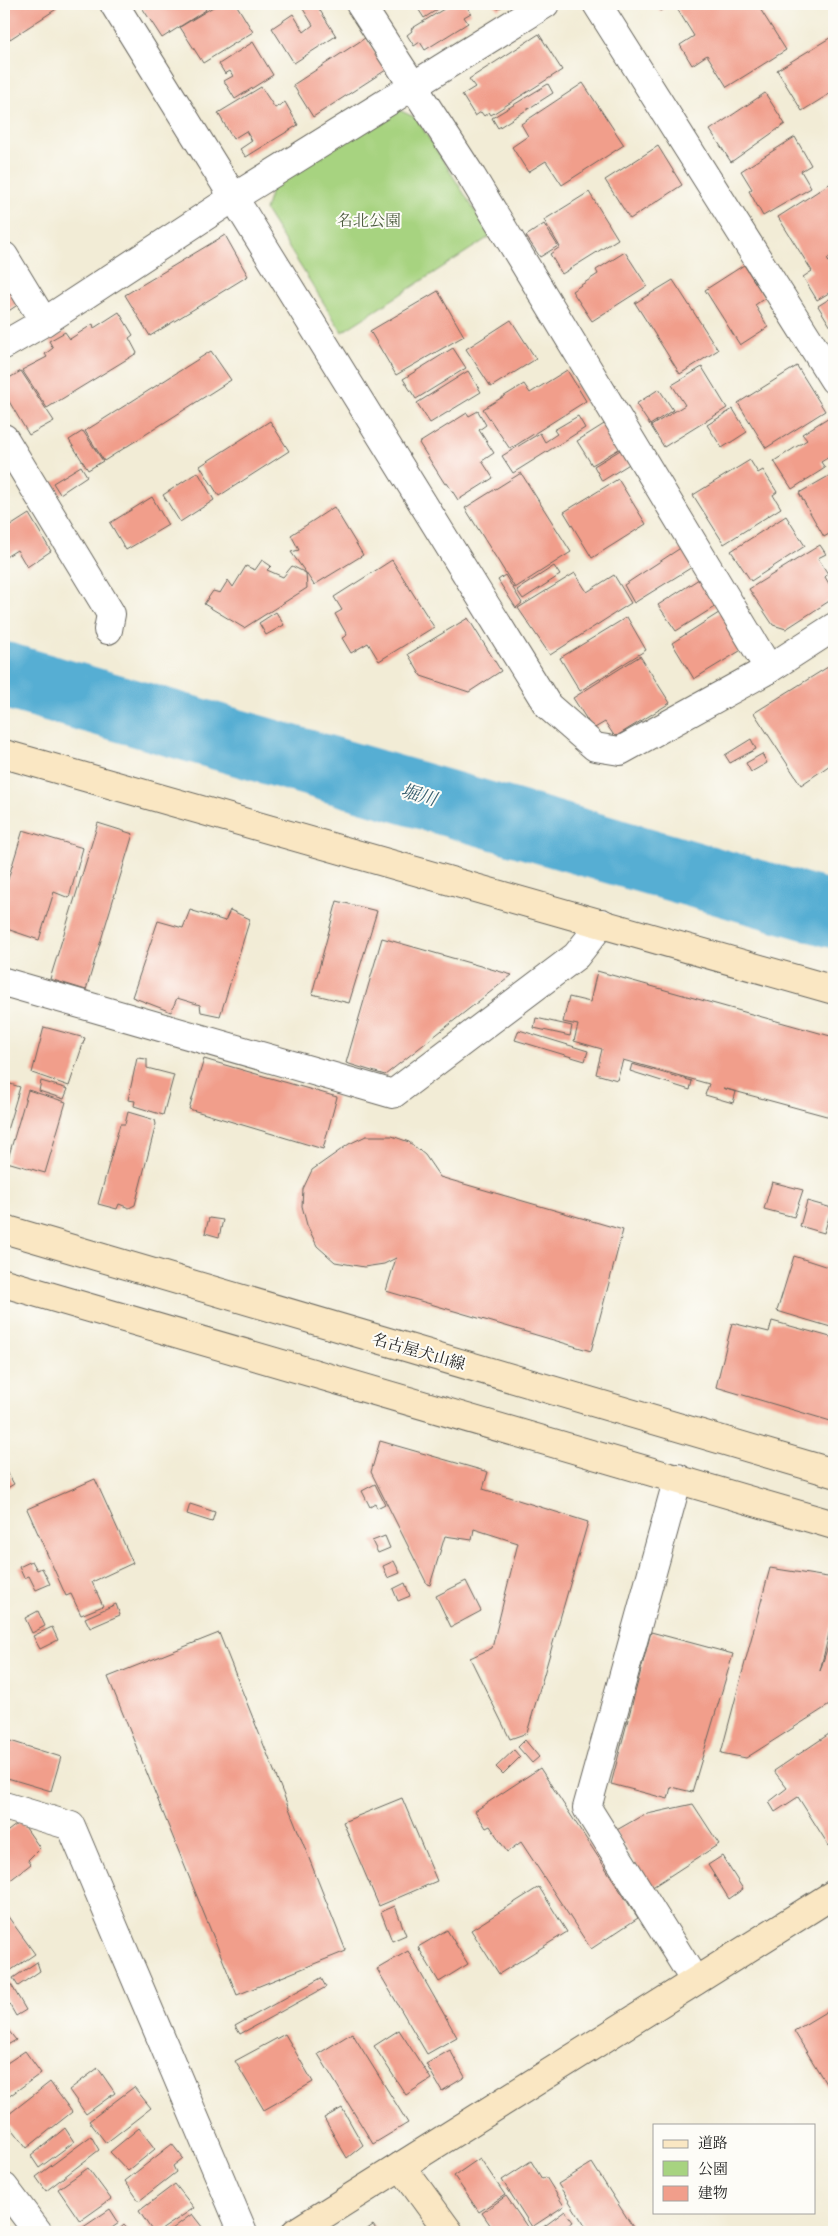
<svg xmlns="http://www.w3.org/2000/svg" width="838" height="2236" font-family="'Gentium Book Plus','Noto Serif JP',serif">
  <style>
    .green { fill: #a7d380; stroke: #62784e }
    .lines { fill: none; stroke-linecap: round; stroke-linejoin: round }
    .river { stroke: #56aed3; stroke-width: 66 }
    .building { fill: #f19e8b }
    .street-casing { stroke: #67655d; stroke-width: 30 }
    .secondary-casing { stroke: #67655d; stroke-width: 30 }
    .street { stroke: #fff; stroke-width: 28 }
    .secondary { stroke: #fae7c3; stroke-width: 28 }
    .labels { text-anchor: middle; stroke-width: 4; stroke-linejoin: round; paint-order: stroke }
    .park-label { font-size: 16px; fill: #4d5c3f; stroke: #fdfcf7 }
    .street-label { font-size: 16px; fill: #1c1c1c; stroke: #fdfcf7 }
    .water-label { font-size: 18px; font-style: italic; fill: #365e6e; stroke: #fdfcf7 }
  </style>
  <rect width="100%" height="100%" fill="#fdfcf7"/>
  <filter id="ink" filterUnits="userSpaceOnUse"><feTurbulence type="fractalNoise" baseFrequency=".02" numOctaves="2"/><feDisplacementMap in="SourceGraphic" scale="10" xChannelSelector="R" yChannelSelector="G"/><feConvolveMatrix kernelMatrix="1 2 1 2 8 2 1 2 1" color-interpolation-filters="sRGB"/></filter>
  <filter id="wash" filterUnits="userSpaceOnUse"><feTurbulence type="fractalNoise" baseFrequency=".0096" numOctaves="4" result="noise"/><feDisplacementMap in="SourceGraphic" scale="20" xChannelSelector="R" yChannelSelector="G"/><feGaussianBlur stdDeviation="1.12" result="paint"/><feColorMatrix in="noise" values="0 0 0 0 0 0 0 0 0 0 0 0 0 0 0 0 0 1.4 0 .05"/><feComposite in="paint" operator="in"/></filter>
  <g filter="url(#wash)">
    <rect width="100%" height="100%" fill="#f2ecd6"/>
    <path class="green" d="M397,109l19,9 75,118 -149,96 -77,-122 8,-26z"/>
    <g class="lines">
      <path class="river" d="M4,675l830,240"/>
    </g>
    <g id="blocks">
      <g class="building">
        <path d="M4,4h52l2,4 -48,31 -6,-10z"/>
        <path d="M146,4h56l4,6 -44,28 -21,-32z"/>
        <path d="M218,4h18l17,28 -50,31 -23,-36z"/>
        <path d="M311,4h5l20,32 -42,27 -22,-35 21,-14 11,18 9,-7 -10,-16z"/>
        <path d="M415,4h31l-22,14z"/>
        <path d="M452,4h13l6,9 -7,4 4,6 -43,27 -5,-8 -6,4 -7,-11 5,-4 -1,-2z"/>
        <path d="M494,4h12l-8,5z"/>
        <path d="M655,4h16l-11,7z"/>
        <path d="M681,4h76l29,46 -59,37 -20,-32 -15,10 -12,-20 14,-9 -18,-29z"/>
        <path d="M539,34l23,36 -71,45 -2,-3 -5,4 -3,-4 -6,4 -13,-21 13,-8 -6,-8z"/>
        <path d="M833,36l1,55 -32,20 -25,-41z"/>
        <path d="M365,38l21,32 -73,47 -20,-32z"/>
        <path d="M253,42l20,33 -38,24 -11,-18 9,-5 -3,-5 -5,3 -6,-10z"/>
        <path d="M583,83l41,62 -62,40 -16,-24 -18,11 -16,-25 16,-11 -7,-12z"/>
        <path d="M548,84l5,9 -55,35 -6,-10z"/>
        <path d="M261,87l14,21 10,-6 13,23 -52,32 -6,-8 12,-8 -6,-10 -13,8 -15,-26z"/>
        <path d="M765,93l20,31 -54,38 -21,-32z"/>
        <path d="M795,137l16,28 -10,6 10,17 -48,28 -14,-25 3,-2 -11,-18z"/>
        <path d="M658,146l24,39 -52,34 -25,-39z"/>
        <path d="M834,181v73l-7,5 7,12v19l-17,10 -14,-23 9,-6 -34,-54z"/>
        <path d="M589,192l29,47 -56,35 -12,-20 10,-7 -16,-27z"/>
        <path d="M544,224l14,22 -18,11 -14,-21z"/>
        <path d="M225,235l23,41 -98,60 -25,-41z"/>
        <path d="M625,252l22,34 -55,35 -20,-30 26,-17 -2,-4z"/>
        <path d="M744,265l21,33 -10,7 13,22 -28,18 -35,-55z"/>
        <path d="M4,279l15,25 -15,10z"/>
        <path d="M673,280l45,70 -38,24 -45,-71z"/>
        <path d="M438,291l26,45 -68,39 -26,-44z"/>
        <path d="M834,296v36l-16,-26z"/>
        <path d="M119,312l14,23 -4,3 8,15 -90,55 -25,-38 25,-13 -2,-3 8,-6 -4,-7 16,-9 5,7 23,-15 1,4z"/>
        <path d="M511,320l25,39 -45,28 -25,-38z"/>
        <path d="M453,348l13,20 -50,31 -13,-20z"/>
        <path d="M211,351l20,29 -127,81 -19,-30z"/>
        <path d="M797,366l28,45 -59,37 -28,-45z"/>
        <path d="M702,367l25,41 -63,39 -13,-21 34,-21 -13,-20z"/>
        <path d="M567,370l19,31 -76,48 -27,-40 41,-25 6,9z"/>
        <path d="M21,371l33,50 -25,14 -25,-42v-12z"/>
        <path d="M468,371l13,21 -51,31 -13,-20z"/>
        <path d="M659,389l14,21 -23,15 -14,-21z"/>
        <path d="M733,409l14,23 -25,16 -15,-23z"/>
        <path d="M478,411l8,14 -7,5 15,23 -12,8 11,17 -35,22 -11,-17 -2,1 -26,-41 48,-30 2,3z"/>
        <path d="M834,414v40l-13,8 4,6 -33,21 -18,-28 33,-21 -5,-6z"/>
        <path d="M578,416l7,12 -72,45 -11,-17 38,-23 5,9 12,-8 -3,-4z"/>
        <path d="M270,421l19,30 -70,45 -19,-30z"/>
        <path d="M609,421l15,25 -32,19 -15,-24z"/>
        <path d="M83,431l20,30 -15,9 -19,-30z"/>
        <path d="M622,449l9,14 -29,18 -8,-15z"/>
        <path d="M750,460l8,13 5,-3 14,22 -4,3 8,13 -57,36 -31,-49z"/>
        <path d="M81,466l6,10 -27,18 -7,-11z"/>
        <path d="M198,472l16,28 -34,22 -17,-27z"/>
        <path d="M521,473l50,79 -56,36 -50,-80z"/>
        <path d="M834,473v58l-10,6 -25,-44z"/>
        <path d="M618,479l28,45 -54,34 -28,-46z"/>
        <path d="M152,497l16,28 -42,25 -16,-27z"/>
        <path d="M334,507l29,48 -49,30 -8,-12 1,15 -63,40 -40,-24 9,-13 7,2 8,-13 5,7 13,-21 9,4 7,-10 9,6 -4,4 16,7 9,-11 14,7 -15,-21 8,-2 -8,-15z"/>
        <path d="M4,512l6,11 -6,4z"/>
        <path d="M29,514l22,37 -24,16 -10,-17 -13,8v-28z"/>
        <path d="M786,516l19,30 -54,35 -20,-30z"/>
        <path d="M685,545l12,19 -63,39 -10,-18z"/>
        <path d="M820,545l6,9 -8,4 10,16 -3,3 9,15v6l-48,31 -13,-4 -24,-36z"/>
        <path d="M392,560l42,67 -55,34 -11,-18 -17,10 -9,-15 5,-3 -12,-21 7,-4 -8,-13z"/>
        <path d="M554,566l6,9 -37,24 -6,-9z"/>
        <path d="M575,573l12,19 27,-17 17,28 -81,52 -32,-47z"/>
        <path d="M505,575l17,28 -6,5 -18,-28z"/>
        <path d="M699,579l17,27 -40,25 -18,-26z"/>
        <path d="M725,609l23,37 -54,33 -22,-36z"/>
        <path d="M276,612l8,13 -18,10 -7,-12z"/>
        <path d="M627,617l19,33 -66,41 -20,-33z"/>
        <path d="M468,618l33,53 -32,21 -48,-16 -13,-22z"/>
        <path d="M640,656l30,47 -55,34 -10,-15 -12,7 -20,-31z"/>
        <path d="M831,665l3,5v101l-4,-6 -29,20 -47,-72z"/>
        <path d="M751,739l5,10 -26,14 -5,-8z"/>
        <path d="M762,754l5,9 -16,9 -5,-9z"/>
        <path d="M98,823l35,11 -47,156 -36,-11z"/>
        <path d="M23,830l60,18 -14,50 -15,-6 -15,48 -35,-12v-36z"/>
        <path d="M337,901l40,10 -28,92 -37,-9z"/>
        <path d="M190,910l35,11 5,-11 20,9 -30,97 -19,-4 -1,-7 -23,-7 -6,14 -39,-15 26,-76 25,7z"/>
        <path d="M382,938l130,37 -127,100 -39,-12z"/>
        <path d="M597,971l237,66v81l-111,-30 13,4 -3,11 -28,-8 4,-11 -86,-24 -6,20 -21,-6 6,-25 -28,-8 4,-16 -15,-3 6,-25 21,5z"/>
        <path d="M536,1018l36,8 -2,10 -36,-8z"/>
        <path d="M44,1027l41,11 -16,48 -37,-13z"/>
        <path d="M519,1030l69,21 -3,10 -70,-21z"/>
        <path d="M137,1058l10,1v9l27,7 -11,40 -29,-9 1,-5 -7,-1z"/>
        <path d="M204,1059l133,38 -14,52 -134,-40z"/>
        <path d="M632,1064l60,17 -2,9 -60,-19z"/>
        <path d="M41,1081l27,8 -4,10 -25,-8z"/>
        <path d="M4,1082l16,5 -16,53z"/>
        <path d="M28,1090l38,12 -21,71 -38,-11z"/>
        <path d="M128,1112l27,8 1,4 -21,81 -6,3 -10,-4 -2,5 -19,-5 22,-80h5z"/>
        <path d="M366,1136h26l17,6 16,13 15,22 183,53 -32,121 -205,-60 10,-33 -12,6 -20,3 -29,-5 -18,-16 -10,-21 -5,-19 1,-17 9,-19 37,-26z"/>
        <path d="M772,1182l31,8 -9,27 -30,-8z"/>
        <path d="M807,1201l25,7 -8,25 -24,-7z"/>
        <path d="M209,1218l14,2 -4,17 -14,-4z"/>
        <path d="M794,1256l40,13v59l-57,-17z"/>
        <path d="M772,1321l62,17v84l-118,-35 16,-64 37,9z"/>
        <path d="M380,1441l108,31 -5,17 105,33 -61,211 -17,6 -40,-81 22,-10 26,-105 -44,-14 -2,11 -27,-4 -15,49 -3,-1 -56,-112z"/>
        <path d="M4,1467l10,17 -10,6z"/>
        <path d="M95,1479l38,84 -41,19 11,24 -22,9 -10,-21 -5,2 -39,-87z"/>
        <path d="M375,1484l10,20 -8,4 -2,-4 -5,3 -8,-16z"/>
        <path d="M190,1504l25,8 -3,10 -25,-8z"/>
        <path d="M385,1536l5,12 -12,5 -6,-12z"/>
        <path d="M32,1561l5,9 5,-2 8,16 -14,6 -7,-14 -5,2 -5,-11z"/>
        <path d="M394,1561l6,12 -12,5 -5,-12z"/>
        <path d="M770,1568l64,10v35l-14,58 8,-25 6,2v54l-88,56 -25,-5z"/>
        <path d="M466,1581l15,30 -30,16 -15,-31z"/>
        <path d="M405,1583l5,13 -12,5 -5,-12z"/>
        <path d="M116,1604l4,11 -30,13 -5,-10z"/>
        <path d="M38,1611l7,15 -13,7 -7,-15z"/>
        <path d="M52,1627l6,13 -18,9 -7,-13z"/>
        <path d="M651,1632l82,22 -41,138 -21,-5 -3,12 -57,-15z"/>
        <path d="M219,1633l127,318 -109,44 -129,-318z"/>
        <path d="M832,1732l2,3v108l-5,3 -31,-49 -23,15 -6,-10 18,-14 -13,-17z"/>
        <path d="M4,1739l57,18 -10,34 -47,-14z"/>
        <path d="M525,1740l14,17 -7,6 -14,-16z"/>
        <path d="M514,1750l6,7 -17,17 -7,-7z"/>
        <path d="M540,1768l98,150 -47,31 -70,-107 -14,10 -17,-26 -4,2 -11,-17z"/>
        <path d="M402,1798l35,83 -58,25 -36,-84z"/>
        <path d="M693,1804l26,40 -68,44 -36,-57 28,-16z"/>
        <path d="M21,1821l19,27 -12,12 3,4 -27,21v-51z"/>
        <path d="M722,1856l21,33 -14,10 -21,-34z"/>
        <path d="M539,1887l28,45 -68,42 -28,-44z"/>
        <path d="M395,1906l11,29 -14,6 -11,-29z"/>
        <path d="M4,1911l31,43 -31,21z"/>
        <path d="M447,1930l21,34 -29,18 -21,-35z"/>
        <path d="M408,1951l49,86 -30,17 -50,-85z"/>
        <path d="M37,1962l3,9 -22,15 -5,-8z"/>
        <path d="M321,1978l5,9 -86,47 -5,-8z"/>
        <path d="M9,1981l17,29 -10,6 -12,-21v-10z"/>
        <path d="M834,2007v90l-40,-66z"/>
        <path d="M4,2025l12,15 -12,7z"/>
        <path d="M399,2030l32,49 -25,16 -32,-49z"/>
        <path d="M352,2033l56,90 -35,21 -55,-90z"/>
        <path d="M285,2034l28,48 -49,28 -29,-49z"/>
        <path d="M450,2050l15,27 -23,14 -16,-27z"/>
        <path d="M25,2051l16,22 -37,27v-35z"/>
        <path d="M98,2068l17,25 -29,21 -17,-24z"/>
        <path d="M50,2082l22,30 -45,36 -23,-30z"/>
        <path d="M134,2087l17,21 -45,35 -17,-22z"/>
        <path d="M342,2108l21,37 -16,13 -23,-40z"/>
        <path d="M65,2128l9,14 -35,26 -8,-12z"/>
        <path d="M139,2128l16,21 -27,22 -18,-19z"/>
        <path d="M91,2136l8,14 -53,41 -10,-14z"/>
        <path d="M172,2144l11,14 -10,8 3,6 -37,29 -14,-20z"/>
        <path d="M480,2158l25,37 -26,17 -25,-36z"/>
        <path d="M531,2161l11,18 4,-2 18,29 -32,21 -30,-47z"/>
        <path d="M592,2163l44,69h-47l-31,-48z"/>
        <path d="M88,2168l23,31 -31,22 -22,-32z"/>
        <path d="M175,2184l19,24 -36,24h-5l-14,-21z"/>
        <path d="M506,2196l22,32 -6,4h-27l-13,-19z"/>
        <path d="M110,2209l9,14 -13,9h-30z"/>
        <path d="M565,2211l8,11 -15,10h-13l-3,-4z"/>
        <path d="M192,2214l14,18h-38z"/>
        <path d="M124,2225l6,7h-14z"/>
        <path d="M373,2225l5,7h-15z"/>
      </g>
    </g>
  </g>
  <g filter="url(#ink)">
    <use href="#blocks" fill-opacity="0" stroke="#67655d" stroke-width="1"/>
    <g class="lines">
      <defs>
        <g id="street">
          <path d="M114,4l434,702 47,41 25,4 149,-82 65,-42"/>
          <path d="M360,4l112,173 297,492"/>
          <path d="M597,4l237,376"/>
          <path d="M4,256l40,66"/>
          <path d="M4,345l40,-23 189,-124 312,-194"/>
          <path d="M4,438l107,176 -3,16"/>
          <path d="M4,982l389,112 183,-138 26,-33"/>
          <path d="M678,1478l-91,330 108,173"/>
          <path d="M4,1806l67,20 172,406"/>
          <path d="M4,2187l34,45"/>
        </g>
        <g id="secondary">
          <path d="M4,754l830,236"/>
          <path d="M4,1229l830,244"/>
          <path d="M4,1283l830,242"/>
          <path d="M401,2166l48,66"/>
          <path d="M296,2232l538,-338"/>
        </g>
      </defs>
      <use href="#street" class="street-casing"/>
      <use href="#secondary" class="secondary-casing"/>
      <use href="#street" class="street"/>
      <use href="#secondary" class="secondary"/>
    </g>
  </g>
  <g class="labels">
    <g class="park-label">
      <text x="369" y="226">名北公園</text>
    </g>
    <g class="street-label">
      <text transform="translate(419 1351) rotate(16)" y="6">名古屋犬山線</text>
    </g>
    <g class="water-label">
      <text transform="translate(419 795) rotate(16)" y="6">堀川</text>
    </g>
  </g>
  <rect width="838" height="2236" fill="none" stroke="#fdfcf7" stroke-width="20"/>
  <rect x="653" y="2124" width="162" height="90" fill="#fdfcf7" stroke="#a3a29f"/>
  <rect x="663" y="2140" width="25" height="8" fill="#fae7c3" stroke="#a3a29f"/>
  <text x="698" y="2148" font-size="15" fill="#1c1c1c">道路</text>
  <rect x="663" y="2161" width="25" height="15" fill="#a7d380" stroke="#a3a29f"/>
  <text x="698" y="2174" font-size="15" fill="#1c1c1c">公園</text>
  <rect x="663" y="2186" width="25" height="15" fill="#f19e8b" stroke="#a3a29f"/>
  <text x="698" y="2198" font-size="15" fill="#1c1c1c">建物</text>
</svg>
